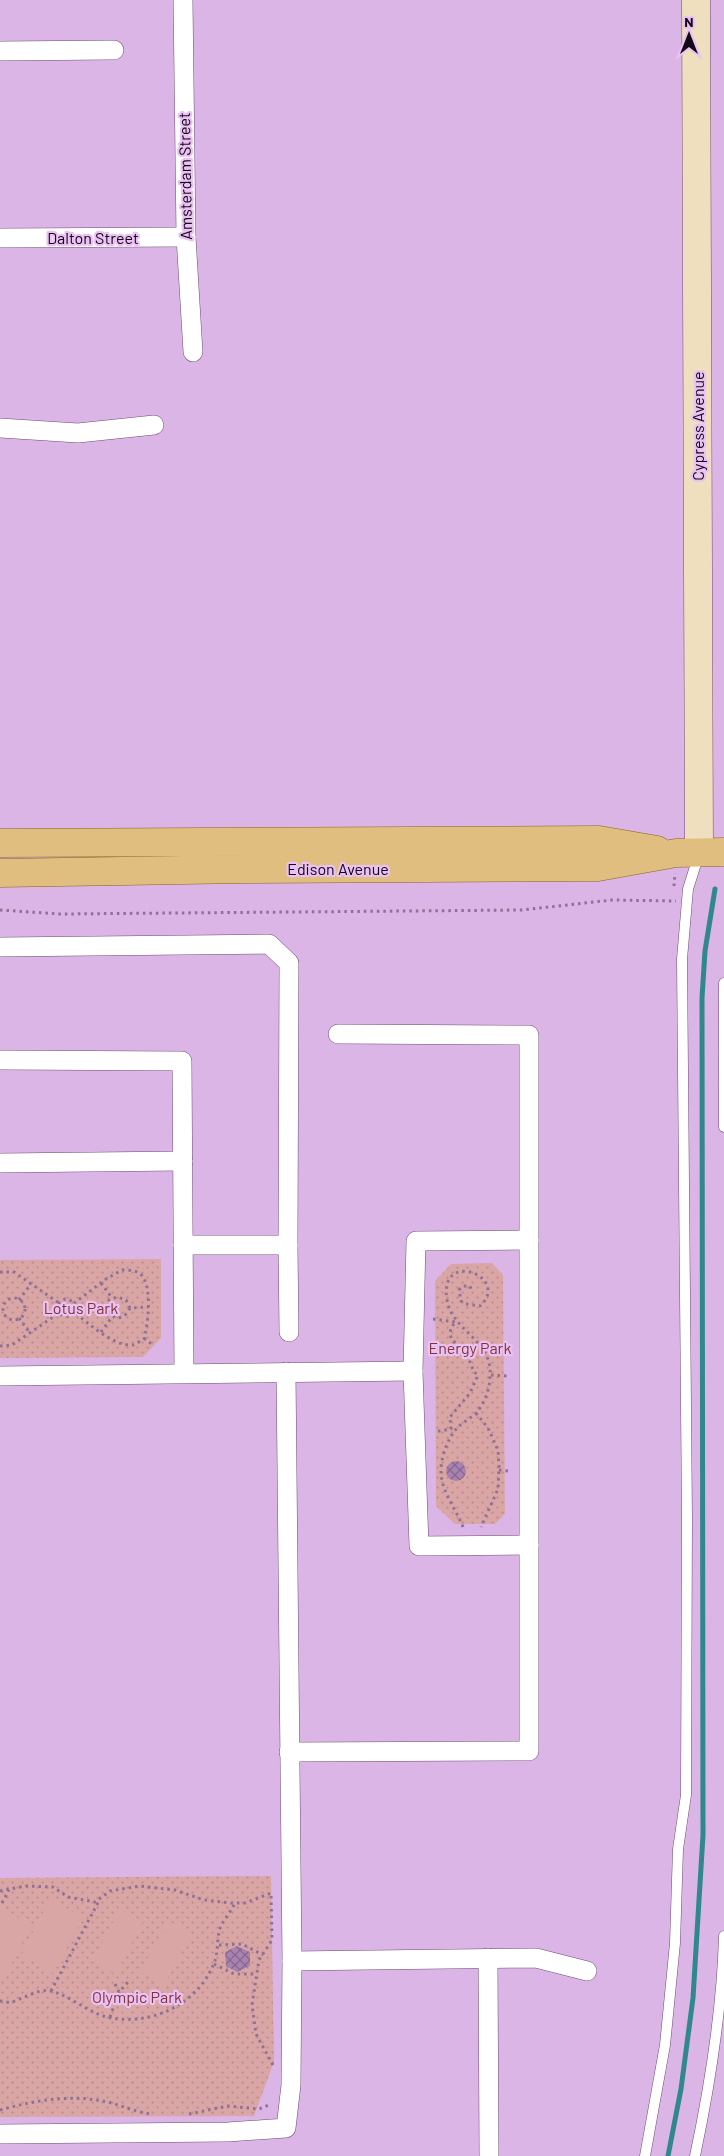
<svg xmlns="http://www.w3.org/2000/svg" width="724" height="2156" font-family="Barlow,sans-serif">
  <style>
    .grass { fill: url(#grass-dots) }
    .pitch { fill: #daa6a5 }
    .lines { fill: none; stroke-linecap: round; stroke-linejoin: round }
    .stream { stroke: #31888c; stroke-width: 5 }
    .building { fill: url(#building-cross-hatch) }
    .lane-casing { stroke: #6e4b76; stroke-width: 11 }
    .street-casing { stroke: #6e4b76; stroke-width: 20 }
    .secondary-casing { stroke: #6e4b76; stroke-width: 29 }
    .primary-casing { stroke: #8a6223; stroke-width: 29 }
    .path { stroke: #8e7195; stroke-width: 3; stroke-dasharray: 2.5 4; stroke-linecap: butt }
    .lane { stroke: #fff; stroke-width: 10 }
    .street { stroke: #fff; stroke-width: 19 }
    .secondary { stroke: #efdfbf; stroke-width: 28 }
    .primary { stroke: #dfbe7f; stroke-width: 28 }
    .labels { text-anchor: middle; stroke-width: 4.5; stroke-linejoin: round; paint-order: stroke }
    .street-label { font-size: 16px; fill: #140717; stroke: #e9c1f2 }
    .park-label { font-size: 16px; fill: #843337; stroke: #e9c1f2 }
  </style>
  <defs>
    <pattern id="grass-dots" width="8" height="8" patternUnits="userSpaceOnUse" patternTransform="scale(1.25)"><rect width="8" height="8" fill="#daa6a5"/><path d="M2 2h.1M6 6h.1" fill="none" stroke="#ba8d8d" stroke-width="1.8" stroke-linecap="round"/></pattern>
    <pattern id="building-cross-hatch" width="8" height="8" patternUnits="userSpaceOnUse" patternTransform="scale(1.25)"><rect width="8" height="8" fill="#a882b1"/><path d="M0 0l8 8M0 8l8-8" fill="none" stroke="#88688f"/></pattern>
  </defs>
  <rect width="100%" height="100%" fill="#dbb5e5"/>
  <g class="grass">
    <path d="M161,1259v79l-18,19 -143,1v-98z"/>
    <path d="M492,1263l11,12 2,239 -10,10h-40l-19,-18 -1,-225 16,-17z"/>
    <path d="M271,1876l3,186 -20,54 -254,1v-239z"/>
  </g>
  <g class="pitch">
    <path d="M50,1899l33,19 -30,55 -32,-18z"/>
    <path d="M0,1908l32,17 -30,56 -2,-1z"/>
    <path d="M120,1909l23,13 -27,52 -24,-13z"/>
    <path d="M168,1921l24,12 -28,52 -24,-13z"/>
  </g>
  <g class="lines">
    <path class="stream" d="M668,2156l13,-67 12,-91 10,-163 -1,-837 3,-47 10,-62"/>
  </g>
  <g class="building">
    <circle cx="456" cy="1471" r="10"/>
    <path d="M237,1946l13,6v14l-13,6 -11,-6 -1,-14z"/>
  </g>
  <g class="lines">
    <defs>
      <g id="lane">
        <path d="M724,983v144"/>
        <path d="M645,2156l20,-111 10,-102 3,-94 8,-54 1,-277 -5,-559 6,-70 11,-35"/>
        <path d="M695,2156c15,-71 27,-148 29,-220"/>
      </g>
      <g id="street">
        <path d="M183,0l3,237 7,115"/>
        <path d="M0,51l114,-1"/>
        <path d="M0,238l186,-1"/>
        <path d="M0,428l78,5 76,-8"/>
        <path d="M0,947l269,-3 20,19 -1,282h-105"/>
        <path d="M0,1060l182,1 2,312"/>
        <path d="M0,1163l183,-2"/>
        <path d="M529,1240l-113,1 -3,130 6,175 110,-1"/>
        <path d="M288,1245l1,87"/>
        <path d="M0,1376l413,-5"/>
        <path d="M289,1752l240,-1v-716l-191,-1"/>
        <path d="M488,1958l1,198"/>
        <path d="M292,1961l244,-3 51,13"/>
        <path d="M0,2134l228,-2 58,-4 5,-43 1,-124 -6,-589"/>
      </g>
      <path id="secondary" d="M696,0l3,852"/>
      <g id="primary">
        <path d="M0,843l599,-3 58,10"/>
        <path d="M0,873l245,-4 353,-2 78,-14 48,-1"/>
      </g>
    </defs>
    <use href="#lane" class="lane-casing"/>
    <use href="#street" class="street-casing"/>
    <use href="#secondary" class="secondary-casing"/>
    <use href="#primary" class="primary-casing"/>
    <g class="path">
      <path d="M674,886l1,-13"/>
      <path d="M0,910l60,4 462,-4 90,-10 64,1"/>
      <path d="M122,1270c7,0 17,0 21,7 9,14 5,48 1,62 -4,2 -8,5 -11,6 -19,2 -45,-22 -59,-33l-3,4h-9l-4,-6 1,-7 6,-4 5,1 3,4 33,-25z"/>
      <path d="M0,1272h14l45,31"/>
      <path d="M101,1283l11,15"/>
      <circle cx="14" cy="1309" r="11"/>
      <path d="M19,1300l12,-16"/>
      <path d="M130,1308c-3,7 -8,10 -15,10l-8,-9 2,-9 8,-3 9,3 4,8 18,-1"/>
      <path d="M19,1318l11,15"/>
      <path d="M433,1319l23,3 -5,5 -1,8 3,6 12,9 9,22 4,3 -8,18 -20,24 1,12 -17,3"/>
      <path d="M101,1332l11,-15"/>
      <path d="M144,1338l10,8"/>
      <path d="M0,1346l12,-1 47,-32"/>
      <path d="M491,1375l16,1"/>
      <path d="M476,1413l12,15 10,22 1,17 -1,22 -17,38"/>
      <path d="M499,1470l9,1"/>
      <path d="M463,1527c-7,-18 -20,-33 -22,-53 -1,-14 6,-35 16,-46 5,-5 12,-9 18,-14 9,-9 15,-25 15,-38 3,-36 -38,-45 -43,-76 -9,-52 65,-23 33,6l-14,-2 -5,-3 -2,-11 4,-4h7l2,6"/>
      <path d="M0,1891l25,-5 28,1 15,10 27,5 15,-11 30,-5 35,4 29,10 27,3h14l26,-10 1,47 -13,20 -7,45 4,29 17,31"/>
      <path d="M2,1903l7,-13"/>
      <path d="M219,1945l23,-1 21,11"/>
      <path d="M214,1964l20,10h23"/>
      <path d="M115,1984l4,8 10,-11"/>
      <path d="M51,1991l49,-92"/>
      <path d="M0,2001c3,0 8,2 11,1 13,-3 27,-14 40,-11 20,5 36,21 56,26 42,10 91,-12 107,-54 5,-11 2,-26 7,-37 4,-8 10,-15 14,-23"/>
      <path d="M110,2017l9,-25"/>
      <path d="M0,2110c36,-10 71,-16 108,-8 15,4 30,11 45,12"/>
      <path d="M189,2114l39,-8 31,3 10,-4 1,-2"/>
    </g>
    <use href="#lane" class="lane"/>
    <use href="#street" class="street"/>
    <use href="#secondary" class="secondary"/>
    <use href="#primary" class="primary"/>
  </g>
  <g class="labels">
    <g class="street-label">
      <text transform="translate(185 176) rotate(-91)" y="6">Amsterdam Street</text>
      <text x="93" y="244">Dalton Street</text>
      <text transform="translate(698 426) rotate(-90)" y="6">Cypress Avenue</text>
      <text x="338" y="875">Edison Avenue</text>
    </g>
    <g class="park-label">
      <text x="81" y="1314">Lotus Park</text>
      <text x="470" y="1354">Energy Park</text>
      <text x="137" y="2003">Olympic Park</text>
    </g>
  </g>
  <g transform="translate(689 35)" stroke="#e9c1f2" stroke-width="4" paint-order="stroke">
  <path d="M0-4L9 19L0 12L-9 19Z" fill="#140717"/>
  <text y="-8" font-size="14" font-weight="bold" text-anchor="middle" fill="#140717">N</text>
  </g>
</svg>
